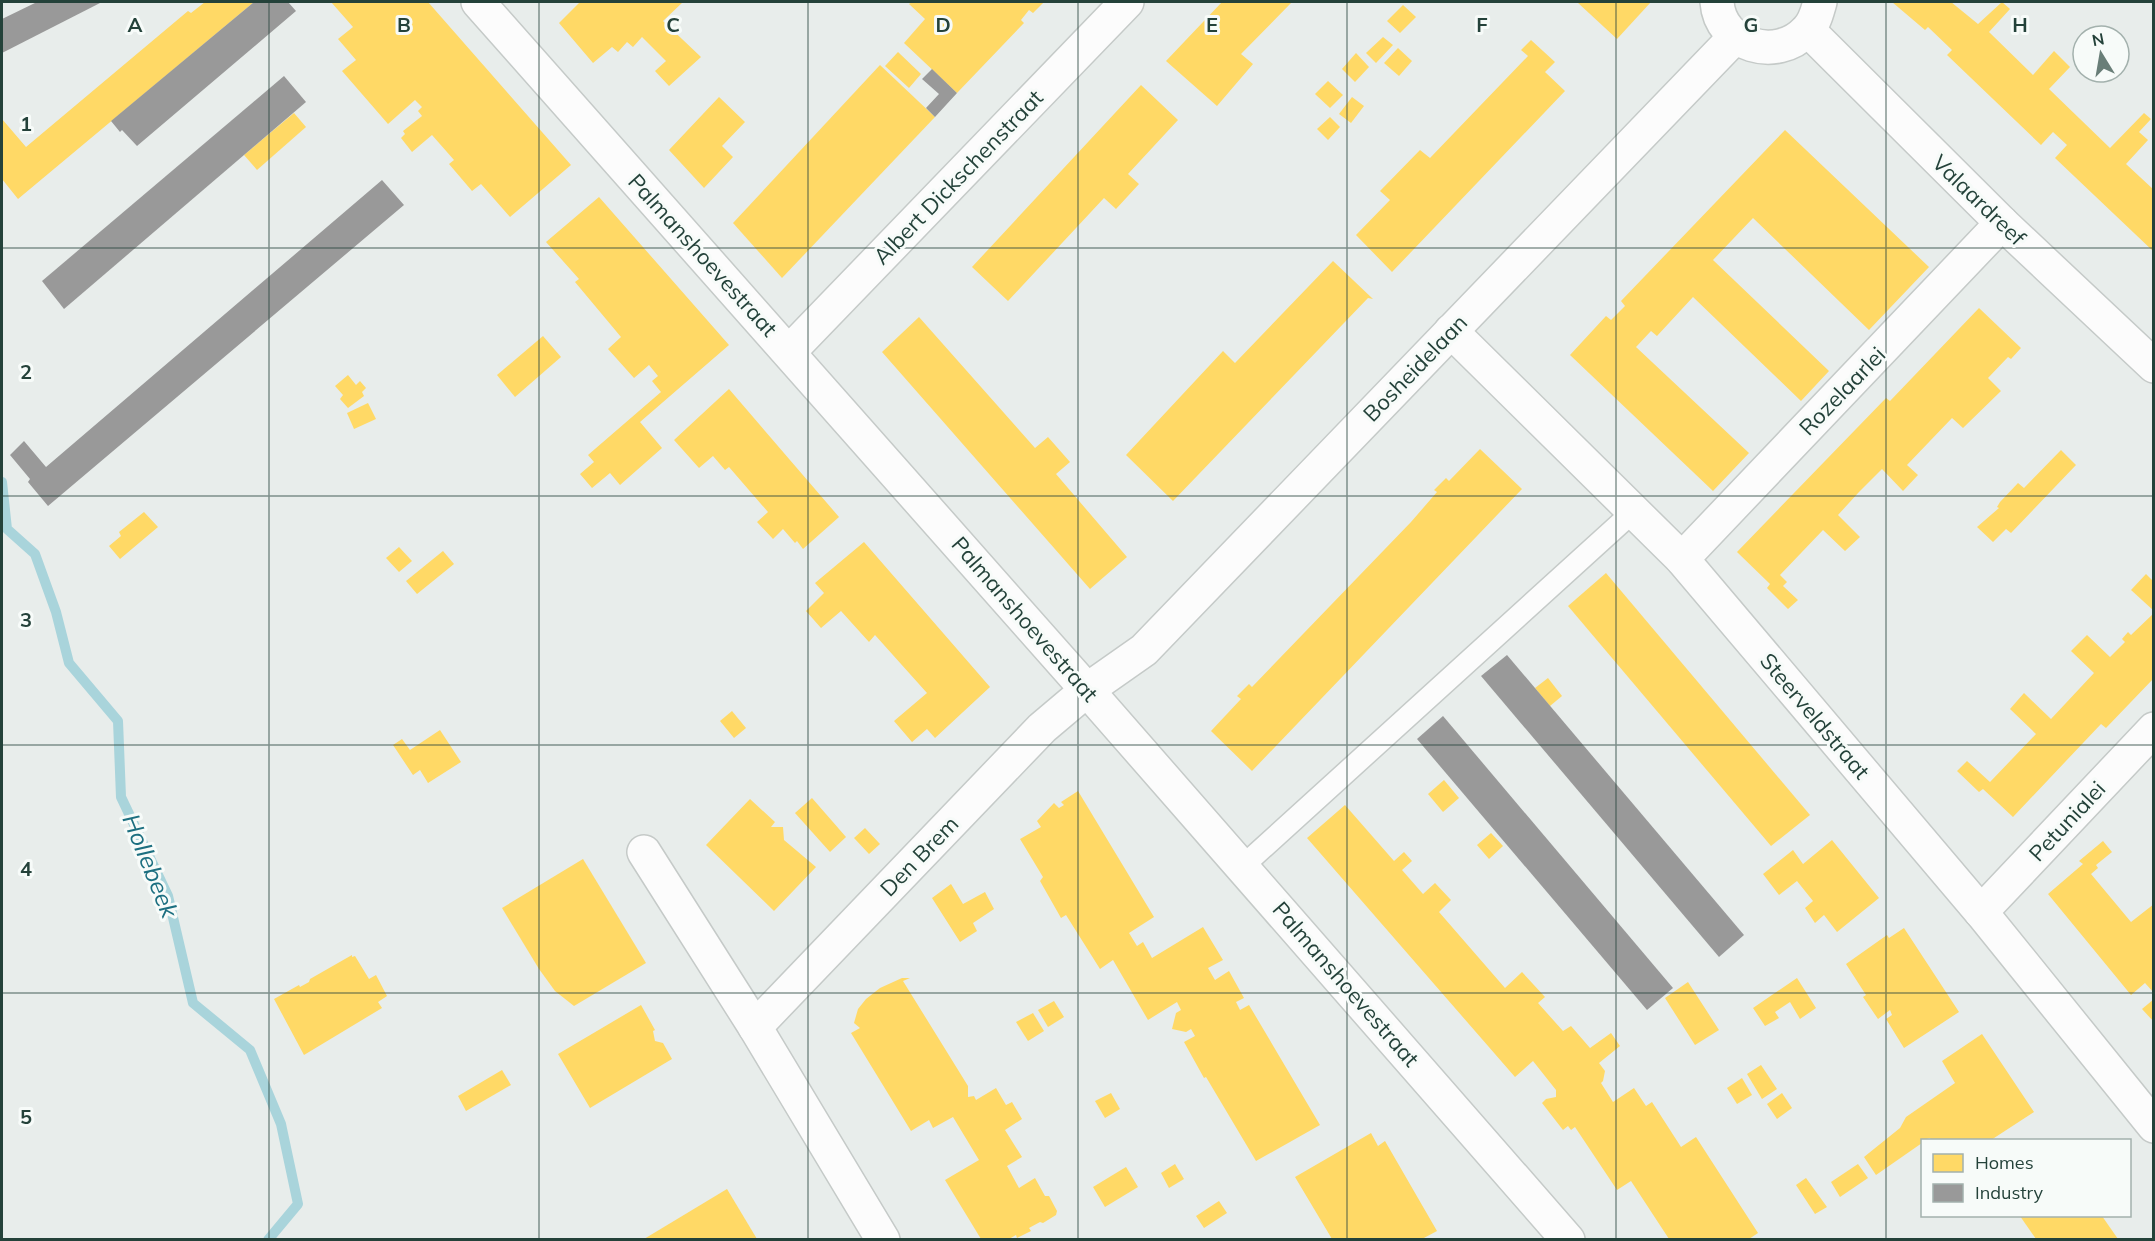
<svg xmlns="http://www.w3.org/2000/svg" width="2155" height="1241" font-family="Mulish,sans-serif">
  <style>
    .homes { fill: #ffd966 }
    .industry { fill: #999 }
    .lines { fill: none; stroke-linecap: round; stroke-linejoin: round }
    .stream { stroke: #a9d4db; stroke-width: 10 }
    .service-casing { stroke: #c5cac8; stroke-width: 24 }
    .minor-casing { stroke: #c5cac8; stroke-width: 36 }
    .service { stroke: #fcfcfc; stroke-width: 21 }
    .minor { stroke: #fcfcfc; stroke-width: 33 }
    .grid { fill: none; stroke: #24423a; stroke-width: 1.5; stroke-opacity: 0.55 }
    .labels { text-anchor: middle; stroke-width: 6; stroke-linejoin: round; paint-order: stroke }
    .street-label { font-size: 22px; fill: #24423a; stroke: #f7fbf9 }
    .water-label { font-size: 24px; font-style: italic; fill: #1c6f80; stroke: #f7fbf9 }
    .grid-label { font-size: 20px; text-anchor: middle; font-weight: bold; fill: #24423a; stroke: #f7fbf9; stroke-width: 6; stroke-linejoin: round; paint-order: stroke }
  </style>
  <rect width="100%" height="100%" fill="#e8edeb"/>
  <g class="homes">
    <path d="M205,2h49l-236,197 -16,-20v-60l24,28 162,-136 3,2z"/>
    <path d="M331,2h97l143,163 -61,52 -29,-33 -9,7 -23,-27 5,-4 -22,-25 -20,17 -11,-14 4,-4 -2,-3 19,-15 -4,-5 4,-4 -7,-7 -27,24 -46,-53 14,-11 -18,-21 15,-12z"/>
    <path d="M580,2h103l-20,19 38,36 -32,29 -14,-15 11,-10 -24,-24 -9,10 -6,-5 -9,10 -6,-5 -19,16 -34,-40z"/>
    <path d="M912,2h132l-11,11 -4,-3 -8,10 3,3 -67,70 -53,-50 21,-24 -16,-15z"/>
    <path d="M1222,2h70l-51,52 12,10 -36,42 -51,-45z"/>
    <path d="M1577,2h74l-34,37z"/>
    <path d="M1892,2h59l27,22 24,-22 8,7 -21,23 44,43 21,-24 16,16 -21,22 61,59 34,-35 7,6 -12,13 9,8 -22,24 28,26v62l-99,-94 12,-13 -14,-13 -12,13 -94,-90 5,-5 -24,-23 -3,3z"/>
    <path d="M1403,5l13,12 -16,16 -13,-12z"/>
    <path d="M1383,37l10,8 -17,18 -10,-10z"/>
    <path d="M1531,40l24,22 -10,10 20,19 -173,181 -36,-37 34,-35 -10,-9 40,-41 10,8 98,-102 -7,-6z"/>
    <path d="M1398,48l14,13 -13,15 -15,-13z"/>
    <path d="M898,52l23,22 -12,14 -24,-22z"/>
    <path d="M1356,53l13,14 -14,15 -13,-13z"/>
    <path d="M880,65l55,52 -153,161 -49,-55z"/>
    <path d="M1328,81l15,14 -13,13 -15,-14z"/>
    <path d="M1141,85l37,35 -50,54 11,10 -23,25 -12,-11 -96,103 -36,-34z"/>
    <path d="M719,97l26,25 -23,24 11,11 -29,31 -35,-38z"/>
    <path d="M1352,97l12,9 -13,17 -12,-9z"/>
    <path d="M294,113l12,14 -49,43 -13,-15z"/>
    <path d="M1330,117l10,10 -12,13 -11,-11z"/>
    <path d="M1785,130l144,137 -60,63 -116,-112 -40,42 116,111 -28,30 -108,-104 -36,39 -6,-5 -15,16 113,106 -36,38 -143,-136 36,-39 5,4 14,-14 -4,-5z"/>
    <path d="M599,197l130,148 -89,77 22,26 -42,37 -10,-12 -18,15 -12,-14 14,-12 -6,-7 73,-63 -9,-11 6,-5 -9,-11 -15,13 -26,-29 13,-12 -46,-55 4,-3 -33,-37z"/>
    <path d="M1333,261l40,38 -5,-1 -195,203 -47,-46 97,-104 12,12z"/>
    <path d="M1979,308l42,40 -10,11 -3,-2 -20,21 13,13 -38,37 -11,-10 -45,47 11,10 -15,16 -21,-22 -23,23 -21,23 22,22 -15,14 -22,-21 -43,45 7,7 -4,4 15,14 -10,9 -21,-21 3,-4 -33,-32 149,-154 4,3z"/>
    <path d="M919,317l116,131 13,-11 22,25 -14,12 71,83 -37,32 -208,-237z"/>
    <path d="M543,336l18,21 -46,40 -18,-22z"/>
    <path d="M348,375l8,10 4,-4 6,7 -4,4 2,4 -16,12 -8,-9 3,-4 -8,-9z"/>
    <path d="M729,389l110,128 -36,32 -6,-8 -2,2 -12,-14 -10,10 -16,-17 11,-10 -39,-45 -4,3 -12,-14 -14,12 -25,-28z"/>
    <path d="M368,403l8,16 -22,10 -7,-16z"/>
    <path d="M1480,449l42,40 -270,282 -41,-40 30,-32 -4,-3 12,-12 3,3 159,-165 26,-30 -3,-2 12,-12 3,3z"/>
    <path d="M2061,450l15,15 -65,68 -5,-4 -13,13 -16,-15 22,-19 -2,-1 3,-5 18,-19 6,5z"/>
    <path d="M144,512l14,15 -38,32 -11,-13 12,-10 -2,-4z"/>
    <path d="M864,542l126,145 -55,51 -8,-9 -15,13 -18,-21 33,-28 -52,-58 -6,7 -28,-31 -20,17 -15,-17 18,-18 -9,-10z"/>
    <path d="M399,547l13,14 -13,11 -13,-14z"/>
    <path d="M443,551l11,13 -37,30 -11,-13z"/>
    <path d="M1606,573l204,242 -39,31 -203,-240z"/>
    <path d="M2146,574l8,8v29l-23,-21z"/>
    <path d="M2154,613v65l-48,50 -5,-4 -88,93 -30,-28 -4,3 -22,-21 10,-10 23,21 46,-48 -26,-25 14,-16 27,26 43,-46 -23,-22 16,-16 23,22 15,-15 -3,-3 6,-7 3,3z"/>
    <path d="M1548,678l14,18 -12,10 -15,-18z"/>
    <path d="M732,711l14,17 -12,10 -14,-17z"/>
    <path d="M440,730l21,32 -33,21 -8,-13 -7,5 -20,-30 9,-6 8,11z"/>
    <path d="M1444,780l15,18 -16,14 -15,-18z"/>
    <path d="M1078,791l76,126 -25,16 8,13 6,-4 9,16 51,-31 20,33 -15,8 7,12 14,-9 15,27 -8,4 4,8 9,-5 71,120 -64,36 -50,-84 -2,1 -20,-36 11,-6 -4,-7 -5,3 -14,-3 4,-16 5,-3 -4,-8 -29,18 -35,-60 -13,9 -34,-54 -5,3 -21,-37 3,-4 -23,-38 21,-12 -4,-6 17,-18 5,5 5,-3 -3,-3z"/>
    <path d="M812,798l34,39 -16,15 -35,-39z"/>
    <path d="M750,799l25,23 -4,5h12l1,13 32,27 -42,44 -68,-66z"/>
    <path d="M1345,805l49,56 10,-9 8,9 -10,9 21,24 12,-11 16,17 -12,12 66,76 17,-16 23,25 -7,6 25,28 8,-5 19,22 21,-15 9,13 -21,17 6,8 -2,10 -2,2 12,19 21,-14 12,18 6,-4 29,45 15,-10 62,96 -9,6h-80l-38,-58 -14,9 -42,-63 -4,3 -3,-4 -5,4 -21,-27 4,-4 10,-2v-7l-23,-29 -18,16 -208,-239z"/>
    <path d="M865,828l15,16 -11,10 -15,-16z"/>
    <path d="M1491,833l12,13 -14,13 -12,-14z"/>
    <path d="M1832,840l47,58 -42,34 -13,-17 -9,8 -10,-15 8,-7 -16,-20 -18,14 -16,-21 30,-24 10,14z"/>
    <path d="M2103,841l9,11 -16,13 2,3 -7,6 40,48 23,-18v89l-9,-10 -14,12 -83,-101 35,-30 -4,-3z"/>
    <path d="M583,859l63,104 -72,43 -19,-15 -16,-22 -37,-61z"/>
    <path d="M951,884l12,20 22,-12 9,17 -21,14 4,8 -17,11 -28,-44z"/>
    <path d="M1904,928l55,84 -55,36 -18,-29 6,-4 -2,-5 -12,9 -15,-22 3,-2 -20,-31 41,-29 2,3z"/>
    <path d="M352,955v2l3,-1 14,23 7,-4 11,21 -9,6 4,6 -78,47 -30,-56 25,-14 1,2 9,-5 1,-3z"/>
    <path d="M902,978h8l-7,3 65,105v11l6,-1 2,4 20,-12 10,17 6,-3 10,17 -17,11 17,27 -15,9 12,22 16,-10 10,18h4l8,15 -1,4 -13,8 -3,-1 -11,6 2,3 -14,7 -1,-3 -7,4h-28l-36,-59 34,-20 -26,-43 -20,11 -4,-8 -18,11 -60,-98 9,-5 -6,-5 4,-14 8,-10 14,-11z"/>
    <path d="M1797,978l19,30 -16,11 -10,-17 -15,10 4,6 -14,8 -12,-18z"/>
    <path d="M1688,982l31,48 -24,15 -30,-47z"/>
    <path d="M2154,999v23l-12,-13z"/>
    <path d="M1054,1001l10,16 -16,10 -10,-17z"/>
    <path d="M641,1005l14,25 -2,1 2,10 8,2 9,16 -82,49 -32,-54z"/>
    <path d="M1033,1013l11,18 -16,10 -12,-19z"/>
    <path d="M1982,1034l52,78 -43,28h-60l-1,-2 -7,2 -1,3 -46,32 -12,-18 36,-29 6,-11 49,-34 -13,-22z"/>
    <path d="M1761,1065l16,24 -15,10 -15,-25z"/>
    <path d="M502,1070l9,15 -45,26 -8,-15z"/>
    <path d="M1742,1078l10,17 -15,9 -10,-16z"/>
    <path d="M1111,1093l9,16 -15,9 -10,-17z"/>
    <path d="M1782,1093l10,15 -15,11 -10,-15z"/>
    <path d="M1371,1133l7,13 7,-5 52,90 -15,8h-90l-37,-62z"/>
    <path d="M1175,1164l9,15 -15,9 -8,-15z"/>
    <path d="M1858,1164l10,14 -28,19 -9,-15z"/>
    <path d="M1126,1167l12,20 -33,20 -12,-20z"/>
    <path d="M1806,1178l21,29 -12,7 -19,-29z"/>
    <path d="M727,1189l30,50h-113z"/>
    <path d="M1219,1201l8,12 -23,15 -8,-12z"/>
    <path d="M2020,1216h82l16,23h-82z"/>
  </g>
  <g class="industry">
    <path d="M37,2h65l-100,51v-34z"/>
    <path d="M254,2h34l8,9 -159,135 -15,-16 -2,2 -9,-11z"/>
    <path d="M932,69l25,24 -22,24 -9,-9 13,-14 -17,-15z"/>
    <path d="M284,76l22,26 -242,207 -22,-28z"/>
    <path d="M382,180l22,25 -356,301 -20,-24 2,-3 -20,-24 14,-14 22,26z"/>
    <path d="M1507,655l237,280 -25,22 -238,-281z"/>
    <path d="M1443,716l230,272 -26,22 -230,-271z"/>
  </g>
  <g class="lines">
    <path class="stream" d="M2,482l5,47 28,25 21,58 13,51 49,58 3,76 47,99 25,107 57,47 31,74 17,80 -30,36"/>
    <defs>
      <path id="service" d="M1243,866l392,-356"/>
      <g id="minor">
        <path d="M478,2l609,688 481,550"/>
        <path d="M1717,2c3,44 60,60 89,29 9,-8 11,-19 14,-29"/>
        <path d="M1808,30l194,193 152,143"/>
        <path d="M1451,331l231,228 299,353 173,214"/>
        <path d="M789,352l338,-350"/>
        <path d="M1682,559l320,-336"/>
        <path d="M644,852l111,175 128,213"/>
        <path d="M1981,912l173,-183"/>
        <path d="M755,1027l287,-299 45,-38 57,-40 591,-613"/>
      </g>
    </defs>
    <use href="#service" class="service-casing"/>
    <use href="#minor" class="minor-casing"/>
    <use href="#service" class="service"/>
    <use href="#minor" class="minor"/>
  </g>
  <path class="grid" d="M269,2v1238M539,2v1238M808,2v1238M1078,2v1238M1347,2v1238M1616,2v1238M1886,2v1238M2,248h2152M2,496h2152M2,745h2152M2,993h2152"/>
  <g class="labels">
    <g class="street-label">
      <text transform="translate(958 177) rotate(-46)" y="8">Albert Dickschenstraat</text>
      <text transform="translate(1979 200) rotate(44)" y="8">Valaardreef</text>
      <text transform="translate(703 255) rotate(48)" y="8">Palmanshoevestraat</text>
      <text transform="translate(1415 368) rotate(-46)" y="8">Bosheidelaan</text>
      <text transform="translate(1842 391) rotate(-46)" y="8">Rozelaarlei</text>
      <text transform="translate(1025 619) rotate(49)" y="8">Palmanshoevestraat</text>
      <text transform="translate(1815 716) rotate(50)" y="8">Steerveldstraat</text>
      <text transform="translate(2067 821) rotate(-47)" y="8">Petunialei</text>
      <text transform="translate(919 856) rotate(-46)" y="8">Den Brem</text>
      <text transform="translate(1346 984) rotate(49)" y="8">Palmanshoevestraat</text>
    </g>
    <g class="water-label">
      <text transform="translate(150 866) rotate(68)" y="8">Hollebeek</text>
    </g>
  </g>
  <g class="grid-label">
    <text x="135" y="32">A</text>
    <text x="404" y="32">B</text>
    <text x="673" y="32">C</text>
    <text x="943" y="32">D</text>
    <text x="1212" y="32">E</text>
    <text x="1482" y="32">F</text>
    <text x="1751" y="32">G</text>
    <text x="2020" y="32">H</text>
    <text x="26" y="131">1</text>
    <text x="26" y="379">2</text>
    <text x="26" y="627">3</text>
    <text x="26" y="876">4</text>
    <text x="26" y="1124">5</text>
  </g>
  <rect width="2155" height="1241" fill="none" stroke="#24423a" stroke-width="6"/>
  <rect x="1921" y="1139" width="210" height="78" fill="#f7fbf9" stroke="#a3b1ad" stroke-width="1.5"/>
  <rect x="1933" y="1154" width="30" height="18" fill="#ffd966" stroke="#a3b1ad" stroke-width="1.5"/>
  <text x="1975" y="1169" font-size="18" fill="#24423a">Homes</text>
  <rect x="1933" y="1184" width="30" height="18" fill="#999999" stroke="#a3b1ad" stroke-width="1.5"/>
  <text x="1975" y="1199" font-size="18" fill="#24423a">Industry</text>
  <g transform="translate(2101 54) rotate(349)"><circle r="28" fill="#f7fbf9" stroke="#a3b1ad" stroke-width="1.5"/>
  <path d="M0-4.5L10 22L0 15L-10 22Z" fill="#697e78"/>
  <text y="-9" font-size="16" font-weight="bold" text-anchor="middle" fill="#24423a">N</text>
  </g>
</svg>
